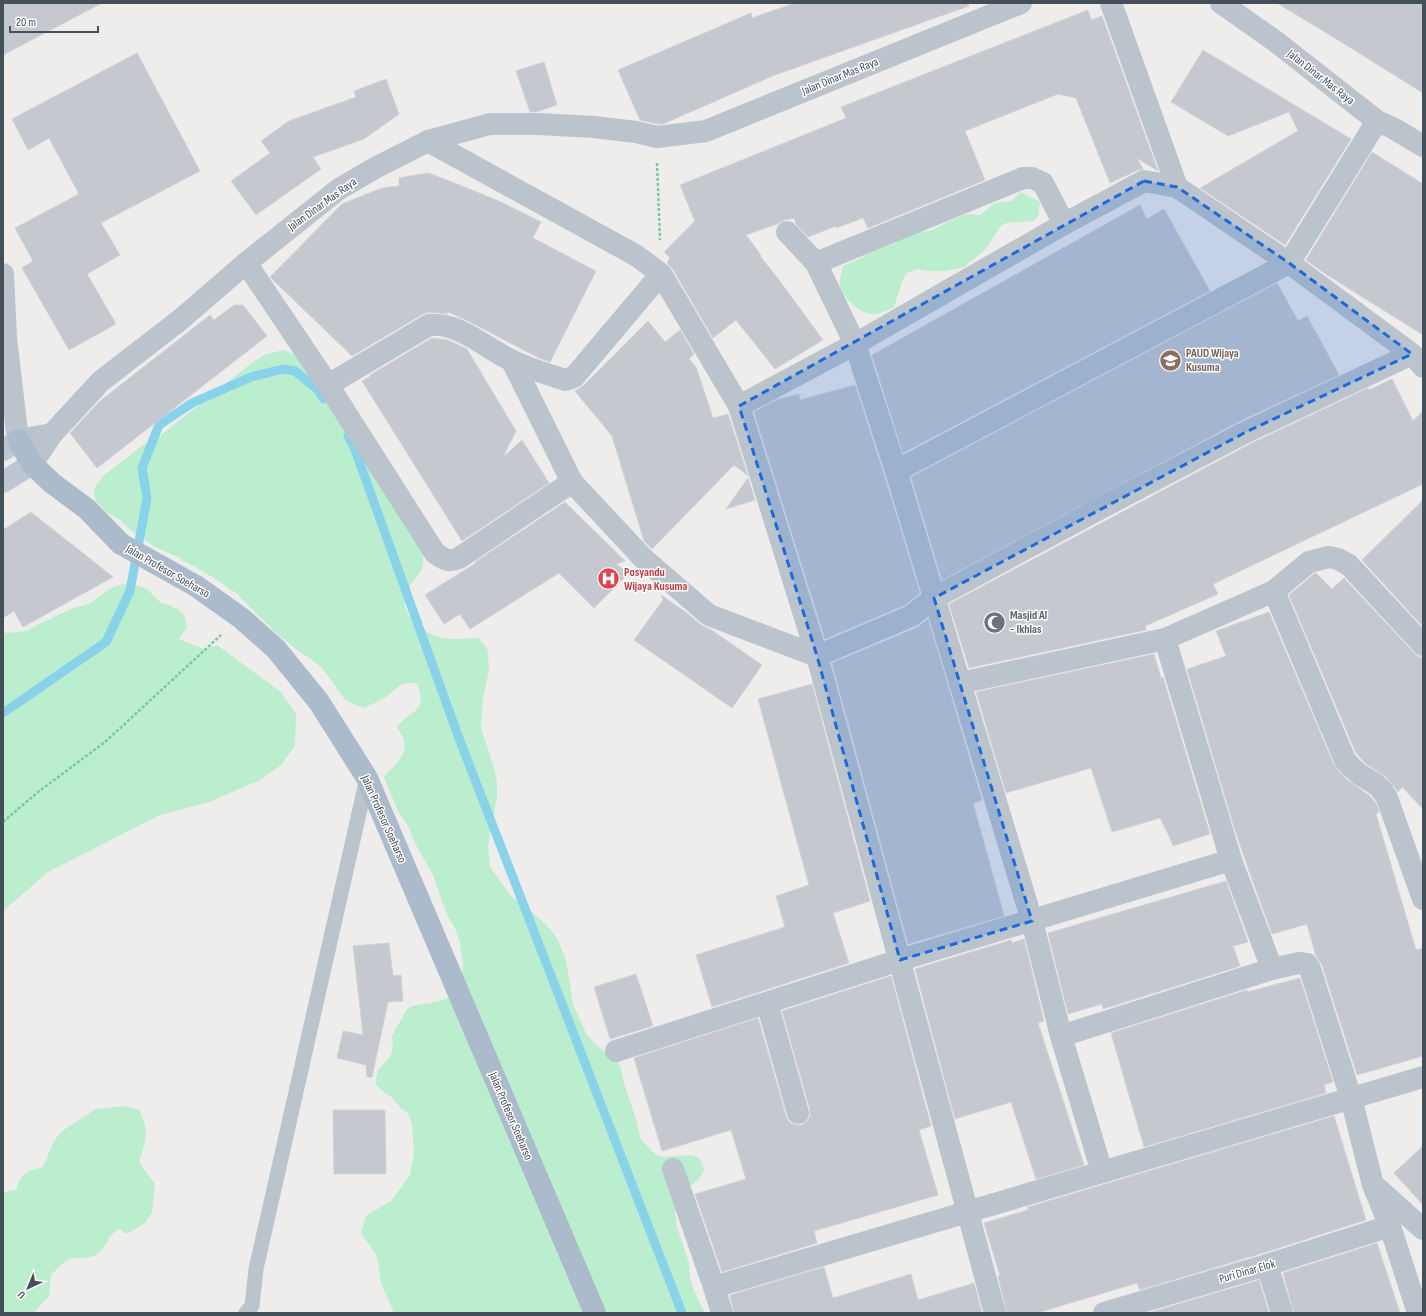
<svg xmlns="http://www.w3.org/2000/svg" width="1426" height="1316" font-family="'Sofia Sans Condensed',sans-serif">
  <style>
    .green { fill: #bbedcf }
    .lines { fill: none; stroke-linecap: round; stroke-linejoin: round }
    .stream { stroke: #88d3e9; stroke-width: 9 }
    .building { fill: #c6c8cf; stroke: #d0d3d8 }
    .path { stroke: #74caa2; stroke-width: 2.5; stroke-dasharray: 3 2; stroke-linecap: butt }
    .lane { stroke: #bbc4cc; stroke-width: 15 }
    .street { stroke: #bbc4cc; stroke-width: 22 }
    .secondary { stroke: #bdc7d4; stroke-width: 22 }
    .primary { stroke: #acbbcb; stroke-width: 22 }
    .marked { fill: #1c6ad9; fill-opacity: 0.2; stroke: #1c6ad9; stroke-width: 3; stroke-dasharray: 8 5; stroke-linejoin: round }
    .labels { text-anchor: middle; stroke-width: 3; stroke-linejoin: round; paint-order: stroke }
    .street-label { font-size: 12px; fill: #454f59; stroke: #fff }
    .education-label { font-size: 12px; font-weight: bold; fill: #785e54; stroke: #fff; text-anchor: start }
    .health-label { font-size: 12px; font-weight: bold; fill: #be3a42; stroke: #fff; text-anchor: start }
    .worship-label { font-size: 12px; font-weight: bold; fill: #5b616d; stroke: #fff; text-anchor: start }
  </style>
  <rect width="100%" height="100%" fill="#efecec"/>
  <g class="green">
    <path d="M1021,192l19,10 -2,15 -5,4 -27,2 -5,3 -16,24 -21,17 -18,4h-18l-11,-2 -10,4 -4,6 -9,28c-19,10 -29,10 -45,-6 -4,-4 -8,-11 -9,-16 -1,-5 2,-14 3,-19l20,-9 10,-8 21,-5 16,-11 20,-2 24,-12 13,-5 13,1 11,-9 5,-3 15,-2z"/>
    <path d="M283,350l12,5 11,9 116,186c1,4 2,10 1,15 -2,9 -11,15 -14,23 -3,6 -5,13 -4,18 3,15 25,31 39,32 11,2 23,0 34,0l9,10 1,7 1,14 -6,31 -2,23 1,8 12,37 3,13v15l-9,50 2,21 21,29 28,22 11,11 8,11 8,20 7,44 13,29 10,12 21,16 4,7 3,15 12,36 5,21 15,15 7,2 28,-2 7,2 4,6 2,7 -3,6 -9,9 -6,4 -11,23 2,15 12,36 1,14 4,14 11,22h-311l-13,-30 -3,-21 -2,-7 -15,-22 5,-17 25,-15 19,-26 4,-21 -2,-30 -5,-12 -6,-3 -9,-12 -6,-3 -10,-9v-7l2,-7 13,-16 2,-7 -1,-12 15,-27 5,-3 28,-5 6,-2 5,-4 11,-22 1,-8 -3,-23 -5,-14 -8,-13 -14,-40 -17,-30 -8,-19 -11,-17 -13,-32c14,-16 31,-27 13,-49 9,-17 33,-14 20,-44 -16,-5 -20,5 -31,13 -7,4 -15,8 -23,11l-18,-8 -22,-31 -12,-10 -11,-7 -21,-16 -43,-43 -22,-15 -40,-23 -19,-8 -26,-18 -7,-8 -17,-10 -9,-11 -2,-6 1,-7 8,-11 40,-31 18,-10 92,-73 11,-7z"/>
    <path d="M127,583l7,1 13,5 14,14 6,1 12,6 5,5 3,12 -8,12 25,10 13,-4 64,47 15,22 -1,32 -14,19 -23,16 -49,21 -49,13 -112,57 -45,39v-279l4,1 20,-2 6,-4 40,-19 16,-4 24,-17z"/>
    <path d="M124,1106l15,4c11,22 7,29 0,52l16,22 -3,29 -8,11 -18,10 -6,-5c-13,5 -12,18 -23,25 -8,6 -18,2 -27,5 -7,3 -14,11 -19,16l-2,21 -14,15 1,2h-33v-121l13,-2c6,-17 9,-19 27,-23l11,-26 8,-10 34,-22z"/>
  </g>
  <g class="lines">
    <g class="stream">
      <path d="M348,436l6,11 106,294 222,572"/>
      <path d="M3,713l103,-71 24,-51 17,-93 -5,-30 17,-43 33,-22 59,-26 32,-8 12,2 22,18 7,10"/>
    </g>
  </g>
  <g class="building">
    <path d="M3,3h99l-99,52z"/>
    <path d="M795,3h173l1,3 -194,69 -112,49h-5l-18,-4 -22,-50 133,-57 1,5z"/>
    <path d="M1277,3h146v90l-72,-45z"/>
    <path d="M1088,10l3,10 11,-4 56,155 -21,-13 6,11 -5,1 -28,13 -34,-85 -18,-4 -93,37 20,49 -117,48 -5,-10 -27,10v-2l-28,11 -12,-13 -2,-6 -10,2 -7,4 -31,11 15,20 -1,1 16,20 47,64 -48,29 -39,-49 -23,18 -41,-70 -5,-5 3,-5 -6,-6 31,-31 -15,-36 166,-67 -5,-11z"/>
    <path d="M1203,50l148,89 -66,106 -85,-57 98,-57 -9,-19 -61,24 -57,-34z"/>
    <path d="M137,53l63,118 -99,52 19,32 -33,19 29,50 -47,26 -47,-82 11,-7 -18,-33 64,-34 -30,-56 -21,12 -16,-31z"/>
    <path d="M544,62l13,43 -21,7h-6l-14,-41z"/>
    <path d="M386,79l13,35 -35,25 -51,18 8,12 -65,46 -25,-34 39,-28 -9,-12 28,-20 67,-24 -2,-6z"/>
    <path d="M1372,152l51,32v151l-99,-62 -18,-13z"/>
    <path d="M428,173l24,9 49,20 40,20 -8,16 63,33 -46,91 -11,-4 -71,-37 -22,-10 2,3 -19,-2 -6,2 -71,42 -82,-79 72,-73 40,-16 17,-2v-8z"/>
    <path d="M1140,205l7,14 17,-10 46,82 -307,162 -31,-98z"/>
    <path d="M1277,283l21,38 9,-5 32,59 -99,46 -298,159 -31,-103z"/>
    <path d="M234,305h9l24,31 -170,132 -27,-35 30,-32 110,-86 4,5z"/>
    <path d="M648,321l17,21 15,-12 14,24 -5,5 7,8 17,51 15,-4 20,62 -14,-11 -82,84 -8,-8 -32,-105 -37,-45 9,-6z"/>
    <path d="M432,338l16,2 19,9 49,82 -13,26 19,-17 27,43 -87,58 -100,-160 9,-5 -1,-1z"/>
    <path d="M1392,379l21,42 10,-10v73l-210,100 5,10 -73,32 1,4 -177,38 -20,-64 303,-161 116,-55 1,2z"/>
    <path d="M855,385l29,90 36,118 -15,12 -80,34 -71,-227 22,-12 23,-6 1,6z"/>
    <path d="M748,478l7,22 -29,9z"/>
    <path d="M1423,500v127l-61,-67z"/>
    <path d="M565,502l60,59 -9,3 13,9 -35,35 -35,-35 -89,56 -10,-15 -16,10 -19,-29 51,-32 -1,-1z"/>
    <path d="M31,512l82,65 -90,50 -9,-16 -11,7v-88z"/>
    <path d="M1315,573h1l16,16 12,-11 70,75 5,4h4v152l-21,-22 -4,5 -12,-15 -20,-13 -10,-11 -67,-158z"/>
    <path d="M661,595l26,18 14,12 9,4 52,36 -30,43 -98,-68 29,-40z"/>
    <path d="M1269,612l65,153 13,15 22,15 7,8 3,9 -3,2 40,136 7,-2v108l-66,19 -35,-110 -6,-9 -9,-32 -35,10 -23,-63 -15,-44 -47,-158 39,-13 -10,-25z"/>
    <path d="M928,619l54,181 -9,3 31,113 -96,28 -76,-281 84,-35z"/>
    <path d="M1154,654l7,24 2,-1 47,157 -37,12 -4,-10 -9,-18 -48,14 -21,-64 -85,25 -30,-101z"/>
    <path d="M812,684l58,217 -37,12 16,50 -137,44 -16,-52 89,-28 -9,-31 33,-11 -51,-186z"/>
    <path d="M1226,881l22,61 -15,4 7,20 -137,43 -1,-5 -34,10 -20,-81z"/>
    <path d="M1024,939l20,82 -6,2 46,142 -48,14 -25,-77 -56,17 -40,-150 96,-29 1,3z"/>
    <path d="M389,943l4,33 8,-1 2,26 -15,1 -16,75h-5l-1,-12 -29,-7 6,-27 20,4 -10,-89z"/>
    <path d="M636,974l17,52 -43,13 -16,-52z"/>
    <path d="M891,976l40,150 -12,4 19,65 -124,36 3,12 -95,29 -27,-78 51,-15 -15,-49 -69,21 -28,-93 124,-40 28,98 3,6 6,3h7l5,-4 3,-5v-6l-28,-99z"/>
    <path d="M1300,978l33,104 -9,3 2,8 -182,54 -33,-114 136,-43v2z"/>
    <path d="M333,1110h52l1,64h-52z"/>
    <path d="M1334,1116l32,104 -103,33 -123,37 -3,-7 -100,30h-30l-9,-37h2l-16,-53 44,-13v-3z"/>
    <path d="M1423,1146v59l-29,-32z"/>
    <path d="M1377,1243l23,70h-106l-11,-40z"/>
    <path d="M824,1267l9,31 78,-24 7,26 56,-17 8,30h-248l-4,-18z"/>
    <path d="M1259,1280l10,33h-121z"/>
  </g>
  <g class="lines">
    <g class="path">
      <path d="M657,163l3,77"/>
      <path d="M3,822l35,-30 67,-50 116,-107"/>
    </g>
    <path class="lane" d="M246,1313l6,-7 4,-37 111,-491"/>
    <g class="street">
      <path d="M1111,3l66,184"/>
      <path d="M1221,3l54,38 102,80 16,7 30,18"/>
      <path d="M428,141l209,115 24,18 78,132 78,250 178,657"/>
      <path d="M787,232l29,31 39,81 41,127 136,450 29,115 41,136"/>
      <path d="M246,263l82,122 107,168c9,6 13,10 24,5l113,-76"/>
      <path d="M816,263l207,-85h9l11,5 21,41"/>
      <path d="M3,274l3,64 12,102 34,-6"/>
      <path d="M512,361l60,121 71,76 66,57 108,41 94,-40 23,-18 167,-90 145,-76 166,-78"/>
      <path d="M328,385l101,-60c31,-3 57,24 84,36 16,8 35,13 52,19l9,-3 87,-103"/>
      <path d="M739,406l116,-62 209,-120 80,-43 33,6 112,76 123,91 11,13"/>
      <path d="M32,464l20,-30 49,-53 79,-61 66,-57 93,-74 36,-21 53,-27 62,-17h48l56,3 42,5 21,5 49,-6 315,-128"/>
      <path d="M896,471l393,-208 88,-142"/>
      <path d="M1274,591l71,169c4,5 9,10 14,14 13,9 19,8 28,24l36,101"/>
      <path d="M960,683l205,-44 109,-48 35,-29 20,-5 9,2 11,6 74,80"/>
      <path d="M1231,860l41,109"/>
      <path d="M767,1003l31,110"/>
      <path d="M1061,1036l211,-67 27,-6 8,1 3,5 41,129 22,87 17,41 28,87"/>
      <path d="M616,1051l284,-91 331,-100 -66,-221"/>
      <path d="M673,1169l41,118 8,26"/>
      <path d="M1376,1187l47,42"/>
      <path d="M1267,1265l15,48"/>
      <path d="M714,1287l709,-210"/>
      <path d="M1104,1313l163,-48 123,-39"/>
    </g>
    <g class="secondary">
      <path d="M3,450l15,-10"/>
      <path d="M3,482l29,-18"/>
    </g>
    <path class="primary" d="M18,440l14,24 20,19 35,26 34,35 75,42 45,32 35,31 43,53 48,76 228,535"/>
  </g>
  <path class="marked" d="M1144,181l33,6 112,76 123,91 -166,78 -312,166 98,323 -132,39 -83,-304 -78,-250z"/>
  <defs>
    <symbol id="school-disc" viewBox="-11 -11 22 22"><circle r="9.5" fill="#8d6e63" stroke="#fff"/><path d="M0-5L7-2L0 1L-7-2ZM-4 1L0 2.5L4 1V4Q0 6-4 4Z" fill="#fff"/></symbol>
    <symbol id="hospital-disc" viewBox="-11 -11 22 22"><circle r="9.5" fill="#e0444e" stroke="#fff"/><path d="M-5-5h3v3.5h4V-5h3V5h-3V1.5h-4V5h-3Z" fill="#fff"/></symbol>
    <symbol id="mosque-disc" viewBox="-11 -11 22 22"><circle r="9.5" fill="#6b7280" stroke="#fff"/><path d="M3.5-4.9A6 6 0 1 0 3.5 4.9A5 5 0 1 1 3.5-4.9Z" fill="#fff"/></symbol>
  </defs>
  <g fill-rule="evenodd">
    <use href="#school-disc" x="1158" y="348" width="25" height="25"/>
    <use href="#hospital-disc" x="596" y="566" width="25" height="25"/>
    <use href="#mosque-disc" x="982" y="610" width="25" height="25"/>
  </g>
  <g class="labels">
    <g class="street-label">
      <text transform="translate(840 76) rotate(-22)" y="4">Jalan Dinar Mas Raya</text>
      <text transform="translate(1321 77) rotate(38)" y="4">Jalan Dinar Mas Raya</text>
      <text transform="translate(322 204) rotate(-36)" y="4">Jalan Dinar Mas Raya</text>
      <text transform="translate(168 571) rotate(30)" y="4">Jalan Profesor Soeharso</text>
      <text transform="translate(384 819) rotate(66)" y="4">Jalan Profesor Soeharso</text>
      <text transform="translate(511 1116) rotate(67)" y="4">Jalan Profesor Soeharso</text>
      <text transform="translate(1247 1271) rotate(-16)" y="4">Puri Dinar Elok</text>
    </g>
    <g class="education-label">
      <text x="1186" y="357">PAUD Wijaya<tspan x="1186" dy="14">Kusuma</tspan></text>
    </g>
    <g class="health-label">
      <text x="624" y="576">Posyandu<tspan x="624" dy="14">Wijaya Kusuma</tspan></text>
    </g>
    <g class="worship-label">
      <text x="1010" y="619">Masjid Al<tspan x="1010" dy="14">- Ikhlas</tspan></text>
    </g>
  </g>
  <rect width="1426" height="1316" fill="none" stroke="#454f59" stroke-width="8"/>
  <g transform="translate(28 1288) rotate(224)" stroke="#ffffff" stroke-width="3" paint-order="stroke">
  <path d="M0-3L7 15L0 10L-7 15Z" fill="#454f59"/>
  <text y="-6" font-size="11" font-weight="bold" text-anchor="middle" fill="#454f59">U</text>
  </g>
  <path d="M10 26v6h88v-6" fill="none" stroke="#454f59" stroke-width="2"/>
  <text x="16" y="26" font-size="12" fill="#454f59" stroke="#ffffff" stroke-width="3" paint-order="stroke">20 m</text>
</svg>
